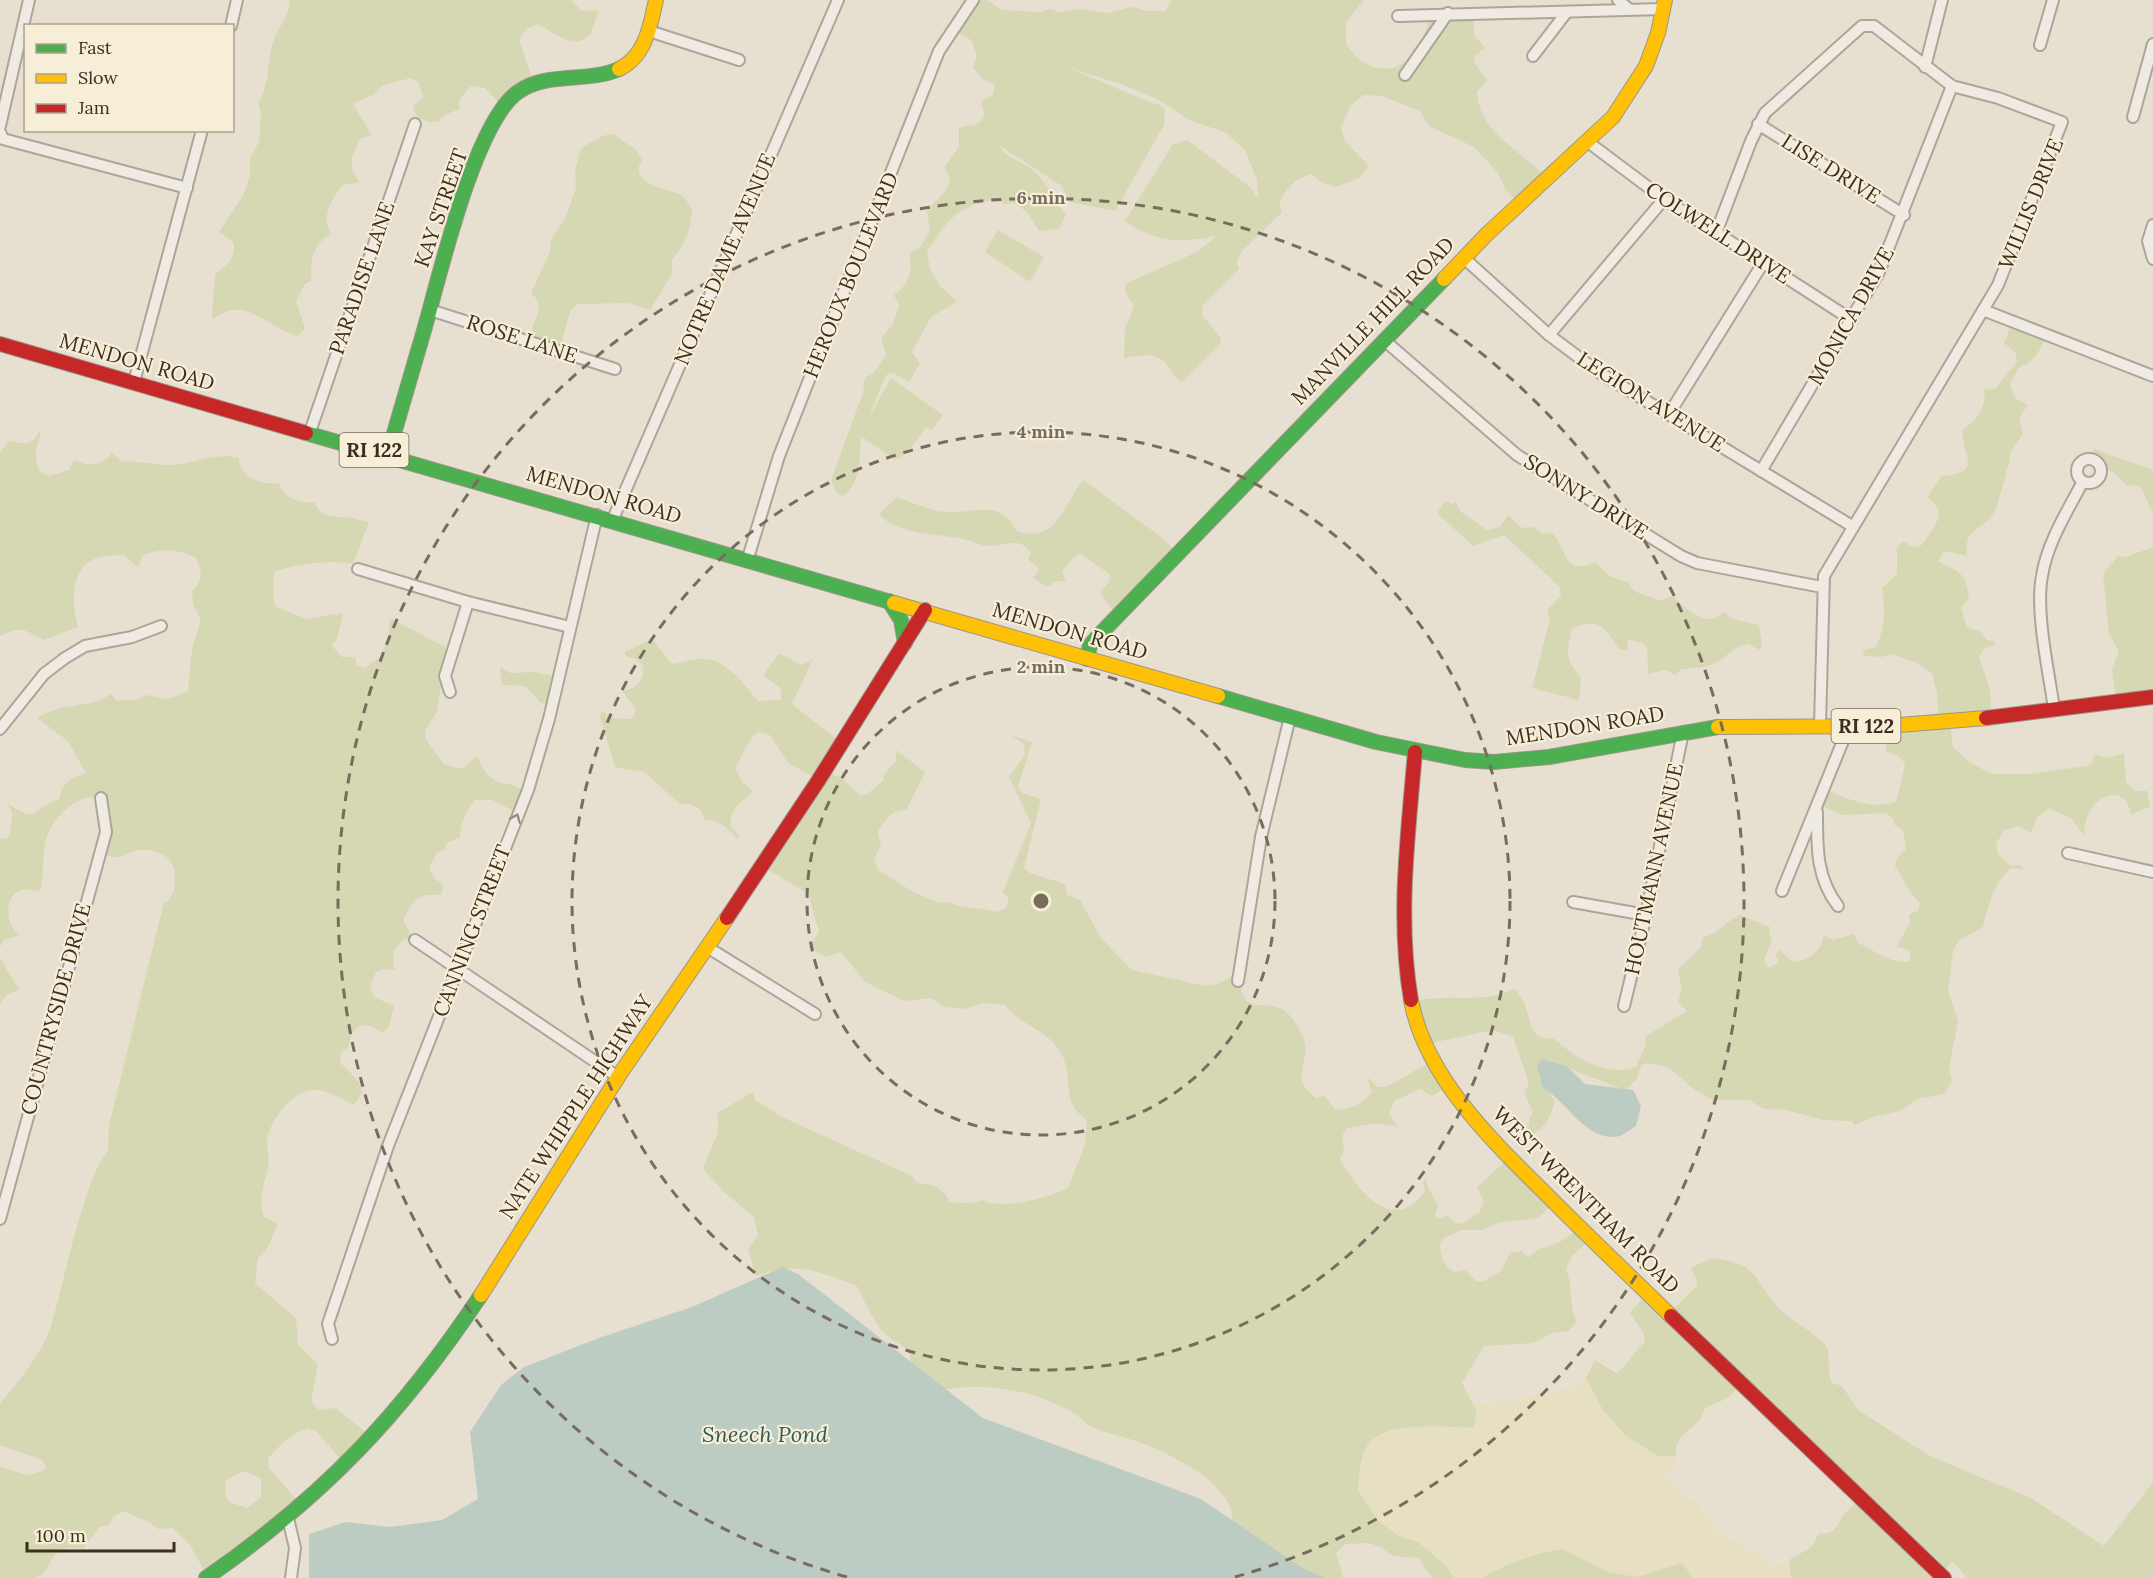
<svg xmlns="http://www.w3.org/2000/svg" width="2153" height="1578" font-family="Lora,serif">
  <style>
    .farmland { fill: #e6dfc2 }
    .green { fill: #d6d7b3; fill-rule: evenodd }
    .water { fill: #bcccc2 }
    .lines { fill: none; stroke-linecap: round; stroke-linejoin: round }
    .street-casing { stroke: #ada599; stroke-width: 14 }
    .fast-casing { stroke: #9c958a; stroke-width: 16 }
    .slow-casing { stroke: #9c958a; stroke-width: 16 }
    .jam-casing { stroke: #9c958a; stroke-width: 16 }
    .street { stroke: #efebe3; stroke-width: 10 }
    .fast { stroke: #4caf50; stroke-width: 14 }
    .slow { stroke: #ffc107; stroke-width: 14 }
    .jam { stroke: #c62828; stroke-width: 14 }
    .oneway { stroke: #968c82 }
    .ring { fill: none; stroke: #786c5e; stroke-width: 3; stroke-dasharray: 10 8 }
    .labels { text-anchor: middle; stroke-width: 4.5; stroke-linejoin: round; paint-order: stroke }
    .shield { fill: #f7eed8; stroke: #756857; stroke-width: 1.5 }
    .shield-label { font-size: 20px; font-weight: bold; fill: #3d2e20 }
    .street-label { font-size: 21px; fill: #3d2e20; stroke: #f7eed8 }
    .water-label { font-size: 22px; font-style: italic; fill: #2f5d5a; stroke: #f7eed8 }
    .centre { fill: #786c5e; stroke: #f7eed8; stroke-width: 3 }
    .ring-label { font-size: 18px; text-anchor: middle; font-weight: bold; fill: #786c5e; stroke: #f7eed8; stroke-width: 4.5; stroke-linejoin: round; paint-order: stroke }
  </style>
  <rect width="100%" height="100%" fill="#e7e0d1"/>
  <path class="farmland" d="M1586,1377l17,33 23,26 50,20 2,4 -14,18 13,9 10,12 10,1 5,14 7,-2 1,11 14,16 12,1 13,14 11,-1 14,13 15,-6 2,18h-98l-11,-14 -44,13 -28,-4 -44,-20 -36,3 -32,12 -16,10h-27l-9,-12 -28,-24 -18,-5 -23,-16 -16,-24 -3,-7 8,-42 11,-12 15,-6 29,-4 28,2 23,-24 30,-2 74,-16z"/>
  <g class="green">
    <path d="M290,0h281l11,11 17,-1 -8,23c-18,20 -36,-1 -53,-9l-12,5 -7,11 14,40 -33,24 -15,-16 -14,-2 -12,14 1,8 -18,9 -4,5c-12,1 -23,-4 -25,-16l10,-9 -4,-14 -8,-5 -28,7 -10,10 -20,9 19,31 -12,4c-8,16 -14,28 0,43l-17,3c-11,14 -24,32 -11,49 -17,6 -24,29 -20,46l-8,5 -8,16 9,27 -7,8c-34,-9 -51,-42 -85,-17l-1,-6 3,-38c12,-12 20,-13 19,-32l-15,-11 25,-38 6,-19v-17l9,-16 2,-28 -3,-11c13,-18 8,-43 16,-64 5,-14 16,-22 16,-39z"/>
    <path d="M970,0h17l15,10 39,2 10,-3 7,3 24,-3 25,4 25,-6 16,4h17l7,-11h192l-18,22v23c5,5 11,14 17,17 35,21 59,-11 66,-42l45,-7v22l11,13 -9,7 -2,7 13,18 -10,12c2,41 43,57 67,84l-27,25 -12,-12 -7,-16 -24,-26 -45,-21 -9,-15 -38,-15 -18,-1 -13,10 -10,22 3,13 25,26 -9,12 -25,9 -13,-4 -11,-9c-16,4 -24,14 -32,29l3,9 -40,39 -5,10 2,8 -37,37v9l19,23 -1,6 -38,38 -2,-1c-6,-4 -8,-9 -12,-15 -10,-15 -29,-11 -44,-8l1,-29 9,-23c-5,-9 -12,-12 -7,-23l70,-31 20,-16c-35,7 -63,7 -92,-15l48,-77 14,-4 64,48 7,11 -1,-19 -12,-30 -20,-18 -34,-11 -32,-21 -35,-15 -55,-17 85,36 4,-1 7,6 -1,16 -49,86 -45,-9 -8,-16 -62,-40c6,12 21,15 31,23 17,13 21,30 35,45l-7,15 -20,2 -12,-19 -13,-9 -9,1 -8,-5c-41,7 -48,20 -70,52l3,18 10,17 17,16 -26,15 -19,35 8,11 -11,19 -16,-9 -7,2 -18,44 23,-41 52,37 -11,15 -6,-3 -11,16 -16,16h-6l-32,-23c-2,21 2,44 -18,60l-6,-3 -6,-13 33,-90 -1,-7 3,-6 8,-4 12,-19 -5,-16 12,-14 6,-18 -5,-11c15,-11 19,-23 15,-41l11,-7 10,-16 -3,-20c8,-13 34,-25 17,-43l15,-21v-19c12,-5 19,1 26,-13l-4,-13 12,-8 2,-9 -12,-6 -10,-11 4,-13 -6,-15 -20,-11z"/>
    <path d="M613,134l23,16 6,10c-15,24 25,28 37,34 6,3 9,9 13,15 -1,18 -6,37 -20,50v15l-22,36 -22,-7 -51,1 -7,8 -9,33 -31,-9c2,-14 18,-32 1,-42l19,-43 1,-11 15,-23 10,-29 -1,-17 6,-23 21,-12z"/>
    <path d="M998,230l46,27 -14,25 -45,-30z"/>
    <path d="M2013,320l33,16c-7,16 -11,26 -28,32l-8,16 5,14 13,7 -9,13 4,16 -13,19v7c-5,13 -11,49 -20,58 -14,15 -26,12 -23,38l-23,-5 -6,10c21,11 28,11 31,36l-8,11 6,19 12,4 8,9 7,1 1,4 -11,4 -5,8 11,33 1,22 -41,9 3,26 15,14 23,13h37l58,-8 6,-2 3,-10 13,4 16,-5 2,29 9,9h12l3,16 -19,7c-5,-28 -30,-22 -42,-2 -4,7 -4,17 -5,24l-12,-17 -23,-11 -12,9 -6,16 -12,-7 -15,4 -8,14 2,10 13,12 9,-1 6,5 -15,-2c-17,14 -23,39 -28,59l-25,14 -5,10 -5,39 10,32 -9,46 3,13 -8,13 -26,5 -18,12 -27,6 -18,8 -3,-4 -29,-1 -36,-10 -23,-1 -15,-9h-36l-18,-10 -27,-23 -21,-4 -6,2 -4,14 -12,11 -67,-26 -16,16 13,21c-5,16 -8,26 -24,34l-10,-3 8,-7v-7l4,-6 -9,-19 5,-10 -16,-46 -20,-7 -66,14 -11,-43c33,-8 70,4 99,-13 3,5 8,11 10,17 6,15 5,37 28,33 22,19 52,40 83,29l9,-21 1,-10 41,-25 -9,-9 4,-13 -4,-20 22,-21 3,-11c15,-3 23,-16 37,-22l30,12 -1,5 3,8 -8,20 4,8 11,-6 -4,-8 5,-4 12,12c18,-1 29,-11 32,-27l9,5 21,-6 4,9c17,7 34,23 52,18v-10l-13,-5 13,-23 -1,-9 9,-3 2,-8c-11,-10 -16,-24 -25,-36l2,-9 9,-9 -3,-19 -8,-4 -1,-6 -8,-7 -43,2 -26,-11 8,-15c20,10 50,21 71,13l9,-38 -5,-7 -14,-6 -1,-26 54,-5 -2,-27 -5,-20 -15,-10 -25,-9 -10,3 -18,-1 -1,-6 13,-3c9,-18 9,-40 6,-59l15,-14v-26l6,-7 10,6 9,-2c5,-8 21,-26 16,-36 -2,-4 -7,-8 -10,-12l13,-21c45,-2 19,-22 22,-47 14,-8 24,-23 21,-39l12,-2 21,-26 -1,-9 -12,-10z"/>
    <path d="M39,431l2,2c-5,15 -8,24 -1,39l9,4 20,-6 5,-11c14,9 27,7 38,-6l10,9c18,-2 35,4 52,3 23,-2 42,-13 65,-7 -1,19 23,28 40,25 3,14 21,21 35,19 7,15 16,15 31,15 7,0 16,4 24,5l-16,42c-27,-5 -52,0 -79,7l-1,27 3,9 31,12 36,-6 -6,26 -6,6 11,12h13l2,9 8,2 15,-11 8,-18 2,-21 59,31 2,11 -11,31 -3,21 -11,17 -1,9 19,26 19,5 14,-13c15,36 24,20 50,36l-9,21 -26,-13h-17c-9,12 -15,23 -15,38l-12,4 -4,8 -7,3 -8,14 5,11 10,7 -3,10c-24,-2 -28,5 -38,25l11,20 -9,-1c-13,10 -14,15 -10,31l-10,-1 -9,3 -6,15 4,10 20,9 -5,21 -7,6c-17,-14 -32,-8 -33,14l-8,5 -1,10c9,12 20,15 22,31l-8,12c-13,-6 -29,-17 -44,-15 -19,3 -41,32 -43,50 -1,10 4,18 1,28 -4,15 -10,34 -4,49l14,7 -11,25 -9,9 -3,25 41,35 2,27 20,20 -7,37 8,8 17,-2 33,27 -27,26 -25,-29 -8,-4c-17,5 -30,17 -41,31l1,9 30,35 -93,71 -16,-29 -17,-17 -15,1c-10,-10 -22,-10 -33,-18l-11,5 -5,9 -9,2 -17,22c-40,-7 -26,23 -49,29 -10,0 -24,0 -34,0v-111l28,8 15,-4 3,-5 -4,-6 -42,-15v-42c20,-23 41,-48 51,-77 12,-39 33,-149 57,-175l1,-26 55,-222c8,-4 10,-11 11,-19 2,-23 -10,-35 -34,-34 -8,0 -16,6 -22,7 -7,1 -17,-4 -24,-6l5,-24 -4,-30c-21,-2 -45,23 -50,42 -4,16 -2,33 -5,50l-4,2c-7,-1 -13,-3 -20,1 -14,9 -10,36 3,43l-16,5 -4,7v-109l6,1 4,-4 2,-22 -4,-9c32,21 22,5 51,-5 4,-18 11,-20 27,-26l-18,-32 -31,-23c25,-16 51,-9 74,-24l6,7 21,-2 8,-4 22,4 20,-8 4,-42 9,-29 -8,-15 -1,-14c12,-12 10,-18 4,-33 -15,-9 -37,-10 -53,-3l-5,12 -15,-12c-7,1 -17,0 -24,2 -29,9 -28,45 -21,70l-34,13c-21,-10 -21,-15 -44,-4v-184l10,-11c13,3 23,5 29,-10zM243,1471l18,7v19l-14,11 -18,-6 -4,-10 1,-12z"/>
    <path d="M2094,449l59,21v43l-11,-24 -7,-4 -8,1 -15,-15 -11,-2 -1,-5 -7,-6z"/>
    <path d="M1083,480l77,56 14,13 -60,63 -14,-20 9,-10 1,-8 -30,-20 -8,5 -10,12 4,10h-9l-10,6 -14,-9 6,-9 -11,-10 3,-5c-10,-19 -25,-8 -41,-8 -7,1 -16,-5 -23,-6 -27,-7 -70,-4 -88,-26l18,-17c15,5 33,14 49,15 29,2 55,-14 70,19 41,14 46,-25 67,-51z"/>
    <path d="M1446,501l5,3 5,-2 4,9 27,19 13,-3 8,-12 14,13 11,-1 10,7 9,-1c16,15 10,44 43,29l16,15 17,5c6,14 19,12 32,19l12,-5c13,11 34,35 51,16l10,7 26,6 3,18 -2,7 -12,-6c-16,4 -17,9 -29,17 -10,7 -25,7 -38,8l-6,6 -9,-5 -18,4 -1,-26 -4,-5 -15,-4 -1,12 -8,-2c-17,-24 -17,-30 -47,-21 -5,24 -8,31 9,49l-2,23 -47,-12 18,-69 -3,-9 14,-14 -1,-9 -56,-52 -31,11 -36,-33z"/>
    <path d="M2153,547v148l-37,4 -4,-30 7,-18 -10,-17 -6,-60 15,-18 8,1z"/>
    <path d="M652,639l20,25c10,-1 20,-5 29,-5 24,-2 44,26 57,42l23,-1v-11l-18,-14 16,-21c9,2 15,8 23,11l11,-6 -21,45 47,37 -17,27 22,12 16,15h6l18,-15v-6l12,-13v-11l29,22 -19,38c-16,0 -20,9 -28,22l3,14 -7,12 4,12c16,9 52,36 70,32 15,7 33,5 49,10l9,-4 3,-10 -6,-6 28,-69 -22,-46 16,-22 -2,-12 -12,-8 21,7 -14,45 4,6 19,6 -17,69 6,5 35,11 2,11 13,5 20,37 32,33 74,16 12,-2 22,-13c-2,55 32,19 52,47 5,7 11,17 13,25 4,20 -16,36 11,55l9,-2 10,14c15,-1 28,-5 37,-18l-5,-15 11,10h8l48,-27 16,25 -18,11 -12,-7 -26,12 -5,12 9,15c-15,-7 -35,-3 -51,0l-5,8 2,13 -4,10c16,30 54,78 85,32l-2,-9 3,-3 2,9 10,17 -3,11 4,3 8,-4 8,8 6,1 18,-11 5,-11 -7,-15 32,-29 45,45 -16,15 -40,5 -15,7h-22l-17,8 -4,6c1,13 3,21 14,28l11,-2 11,11h8l17,-10 9,-18 12,-2 6,7 11,-9 21,-7 19,-14 7,15 -14,13 -6,13c8,18 2,36 11,53l-9,9 -15,2 -20,10 -49,3 -22,37 14,27 -2,17c-29,2 -92,-9 -108,21 -6,11 -7,29 -8,42l19,30 23,17 18,5 28,24 9,12h-22l-15,-20 -25,-2 -11,-8 -13,-5 -23,1 -10,9 7,25h-43l-68,-46c0,-7 1,-16 -1,-22 -10,-32 -64,-58 -93,-68 -14,-6 -30,-8 -44,-14 -9,-4 -16,-14 -26,-18 -41,-22 -87,-28 -132,-19l-24,-20c-1,-30 -12,-22 -29,-39 -11,-12 -19,-33 -27,-47 -42,-14 -56,-24 -100,-9l-8,-27 10,-14 -4,-18 -29,-24 -22,-24c6,-22 19,-31 14,-56l36,-21 2,8 27,17 130,59 5,7c15,1 26,4 33,19 8,0 25,3 31,-2 24,10 66,-2 87,-12l17,-44 2,-24c-27,-18 -13,-38 -24,-63 -11,-27 -42,-30 -58,-52l-23,-2 -18,6 -19,-2 -14,-9 -27,3 -39,-19 -24,-30 -15,5 -16,-10 9,-16 -11,-37 -49,-30 55,-87 -26,-14 -18,-28 -12,-3 -6,5 -17,31 7,14 11,9c-11,14 -24,13 -22,36l7,7v5c-10,-10 -18,-19 -33,-19l-4,-10 -11,-6h-10l-36,-32 -29,-5 -15,-50 2,-7 8,8 22,1 4,-10 -14,-18c14,-2 23,-10 21,-25l-7,-7 -11,-3v-4z"/>
    <path d="M500,667l10,6 23,-1 24,5 -5,26h-11l-16,-17 -23,-1z"/>
    <path d="M0,958l19,32 -12,4 -7,10z"/>
    <path d="M1713,1258c49,7 38,21 67,51 13,13 32,22 45,35 8,12 0,26 7,39l10,3 16,24 72,46 101,42 73,48 49,-64v96h-186l-15,-17 -9,13 2,4h-154l-2,-18c13,-9 23,-8 29,-26 19,-1 16,-5 25,-18 5,-7 12,-12 18,-18l-120,-114 -13,14 -23,10c-3,5 -3,10 -6,13 -11,11 -25,16 -23,35h-18l-32,-20 -23,-26 -17,-32 9,-18 21,13c8,-3 19,-23 29,-31l-1,-8 -14,-21 15,-17 25,16 27,-26v-7l-7,-11z"/>
    <path d="M1562,1549l48,24 28,4 44,-14 11,15h-211c24,-15 52,-24 80,-29z"/>
  </g>
  <g class="water">
    <path d="M1542,1059l26,8 17,17 48,6 8,16 -5,20c-5,3 -11,8 -16,10 -33,8 -53,-35 -77,-48l-6,-22z"/>
    <path d="M783,1267l15,7 185,144 218,81 103,70 22,9h-1017v-44l36,-12 45,5 52,-7 36,-21 -8,-67 31,-47 23,-18 75,-29 93,-31z"/>
  </g>
  <g class="lines">
    <defs>
      <g id="street">
        <path d="M1618,0l11,9"/>
        <path d="M1398,16l265,-7"/>
        <path d="M231,26l6,-26"/>
        <path d="M649,31l90,29"/>
        <path d="M2040,45l13,-45"/>
        <path d="M1533,56l33,-43"/>
        <path d="M1925,67l17,-67"/>
        <path d="M1405,75l43,-62"/>
        <path d="M2133,117l20,-73"/>
        <path d="M1758,124l146,91"/>
        <path d="M0,126l29,-126"/>
        <path d="M0,132l3,7 184,49"/>
        <path d="M1588,142l76,57 188,121"/>
        <path d="M2153,225l-5,16 5,18"/>
        <path d="M1716,233l35,-92 14,-28 97,-87h12l78,60 46,12 64,24 -64,163 -174,291 -4,149"/>
        <path d="M1464,258l85,77 48,36 255,155"/>
        <path d="M430,310l185,59"/>
        <path d="M1983,310l170,66"/>
        <path d="M1549,335l115,-136"/>
        <path d="M1384,340l133,115 164,101 16,7 125,24"/>
        <path d="M134,382l68,-252"/>
        <path d="M1669,414l94,-151"/>
        <path d="M310,432l105,-308"/>
        <circle cx="2089" cy="471" r="12"/>
        <path d="M1761,471l118,-199 73,-186"/>
        <path d="M613,519l225,-519"/>
        <path d="M748,558l31,-102 160,-405 34,-51"/>
        <path d="M358,569l110,33 102,25"/>
        <path d="M450,692l-5,-16 23,-74"/>
        <path d="M2054,709c-5,-37 -19,-97 -12,-133 5,-33 25,-64 40,-93"/>
        <path d="M0,729l44,-55 21,-16 20,-12 47,-9 29,-11"/>
        <path d="M1817,812c0,34 -1,66 21,94"/>
        <path d="M2068,853l85,19"/>
        <path d="M1782,891l67,-165"/>
        <path d="M1573,902l73,13"/>
        <path d="M415,940l203,137"/>
        <path d="M707,947l108,67"/>
        <path d="M1238,981l23,-144 29,-120"/>
        <path d="M1624,1006l22,-91 37,-183"/>
        <path d="M0,1219l106,-387 -5,-34"/>
        <path d="M332,1339l-4,-15 60,-178 140,-356 21,-71 48,-204"/>
        <path d="M288,1518l7,30 -4,30"/>
      </g>
      <g id="fast">
        <path d="M306,433l588,170"/>
        <path d="M388,454c12,-42 25,-85 37,-127 15,-53 50,-205 93,-235 29,-21 70,-9 101,-23"/>
        <path d="M889,601l12,19 4,23"/>
        <path d="M1087,659l3,-14 13,-14 341,-352"/>
        <path d="M1218,696l158,46 89,18 29,2 55,-5 169,-30"/>
        <path d="M206,1578c118,-82 195,-163 275,-283"/>
      </g>
      <g id="slow">
        <path d="M619,69c27,-13 31,-43 37,-69"/>
        <path d="M1444,279l42,-44 127,-118 33,-51 12,-33 7,-33"/>
        <path d="M894,603l324,93"/>
        <path d="M1718,727l169,-1 99,-8"/>
        <path d="M1411,1000c15,81 87,146 143,202 38,38 78,76 117,114"/>
        <path d="M481,1295l139,-221 107,-156"/>
      </g>
      <g id="jam">
        <path d="M0,344l306,89"/>
        <path d="M1986,718l167,-21"/>
        <path d="M727,918l91,-137 107,-171"/>
        <path d="M1411,1000c-14,-82 -3,-165 4,-248"/>
        <path d="M1671,1316l273,262"/>
      </g>
    </defs>
    <use href="#street" class="street-casing"/>
    <use href="#fast" class="fast-casing"/>
    <use href="#slow" class="slow-casing"/>
    <use href="#jam" class="jam-casing"/>
    <use href="#street" class="street"/>
    <use href="#fast" class="fast"/>
    <use href="#slow" class="slow"/>
    <use href="#jam" class="jam"/>
  </g>
  <defs><path id="oneway-chevron" d="M-2-3.5L2.5 0L-2 3.5" fill="none" stroke-width="1.6" stroke-linecap="round" stroke-linejoin="round" transform="scale(1.5)"/></defs>
  <use class="oneway" href="#oneway-chevron" transform="translate(516 818) rotate(-68)"/>
  <g class="ring">
    <circle cx="1041" cy="901" r="234"/>
    <circle cx="1041" cy="901" r="469"/>
    <path d="M847 1577A703 703 0 1 1 1235 1577"/>
  </g>
  <g class="labels">
    <g class="shield">
      <rect x="339.5" y="433" width="69" height="34" rx="4.5"/>
      <rect x="1831.5" y="709" width="69" height="34" rx="4.5"/>
    </g>
    <g class="shield-label">
      <text x="374" y="457">RI 122</text>
      <text x="1866" y="733">RI 122</text>
    </g>
    <g class="street-label">
      <text transform="translate(1831 169) rotate(32)" y="7">LISE DRIVE</text>
      <text transform="translate(2031 204) rotate(-68)" y="7">WILLIS DRIVE</text>
      <text transform="translate(441 208) rotate(-71)" y="7">KAY STREET</text>
      <text transform="translate(1718 233) rotate(33)" y="7">COLWELL DRIVE</text>
      <text transform="translate(725 259) rotate(-67)" y="7">NOTRE DAME AVENUE</text>
      <text transform="translate(851 275) rotate(-68)" y="7">HEROUX BOULEVARD</text>
      <text transform="translate(362 278) rotate(-71)" y="7">PARADISE LANE</text>
      <text transform="translate(1851 316) rotate(-61)" y="7">MONICA DRIVE</text>
      <text transform="translate(1373 321) rotate(-46)" y="7">MANVILLE HILL ROAD</text>
      <text transform="translate(522 339) rotate(18)" y="7">ROSE LANE</text>
      <text transform="translate(137 362) rotate(16)" y="7">MENDON ROAD</text>
      <text transform="translate(1651 402) rotate(32)" y="7">LEGION AVENUE</text>
      <text transform="translate(604 495) rotate(16)" y="7">MENDON ROAD</text>
      <text transform="translate(1586 497) rotate(32)" y="7">SONNY DRIVE</text>
      <text transform="translate(1070 631) rotate(16)" y="7">MENDON ROAD</text>
      <text transform="translate(1585 726) rotate(-9)" y="7">MENDON ROAD</text>
      <text transform="translate(1654 869) rotate(-78)" y="7">HOUTMANN AVENUE</text>
      <text transform="translate(472 931) rotate(-69)" y="7">CANNING STREET</text>
      <text transform="translate(56 1009) rotate(-75)" y="7">COUNTRYSIDE DRIVE</text>
      <text transform="translate(576 1107) rotate(-57)" y="7">NATE WHIPPLE HIGHWAY</text>
      <text transform="translate(1586 1200) rotate(45)" y="7">WEST WRENTHAM ROAD</text>
    </g>
    <g class="water-label">
      <text x="765" y="1442">Sneech Pond</text>
    </g>
  </g>
  <circle cx="1041" cy="901" r="9" class="centre"/>
  <g class="ring-label">
    <text x="1041" y="204">6 min</text>
    <text x="1041" y="438">4 min</text>
    <text x="1041" y="673">2 min</text>
  </g>
  <rect x="24" y="24" width="210" height="108" fill="#f7eed8" stroke="#ada18e" stroke-width="1.5"/>
  <rect x="36" y="44" width="30" height="9" fill="#4caf50" stroke="#ada18e" stroke-width="1.5"/>
  <text x="78" y="54" font-size="18" fill="#3d2e20">Fast</text>
  <rect x="36" y="74" width="30" height="9" fill="#ffc107" stroke="#ada18e" stroke-width="1.5"/>
  <text x="78" y="84" font-size="18" fill="#3d2e20">Slow</text>
  <rect x="36" y="104" width="30" height="9" fill="#c62828" stroke="#ada18e" stroke-width="1.5"/>
  <text x="78" y="114" font-size="18" fill="#3d2e20">Jam</text>
  <path d="M27 1542v9h147v-9" fill="none" stroke="#3d2e20" stroke-width="3"/>
  <text x="36" y="1542" font-size="18" fill="#3d2e20" stroke="#f7eed8" stroke-width="4.5" paint-order="stroke">100 m</text>
</svg>
